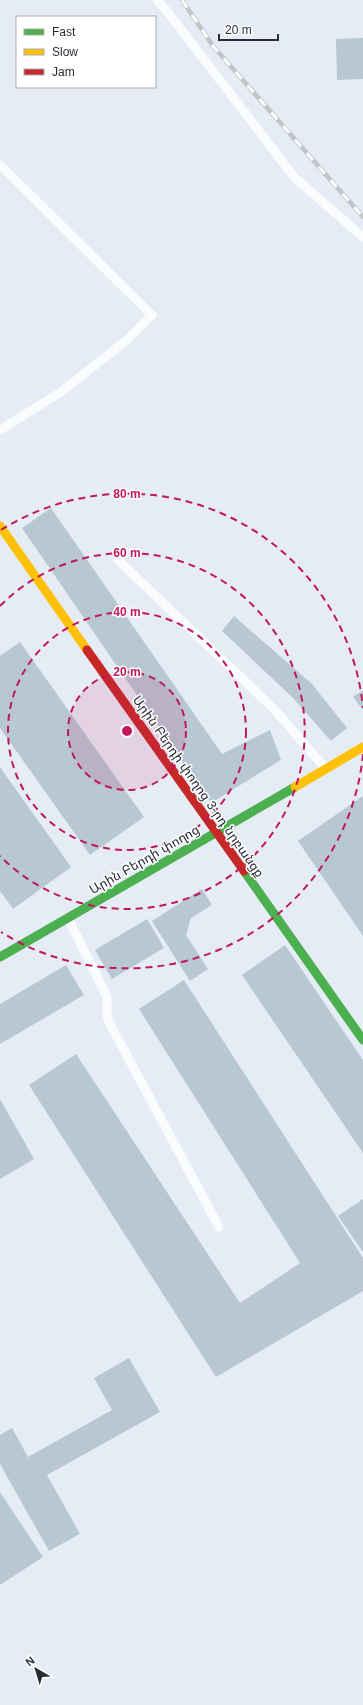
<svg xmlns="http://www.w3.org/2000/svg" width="363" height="1705" font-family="Helvetica,'Noto Sans Armenian',sans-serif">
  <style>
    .building { fill: #b7c8d3 }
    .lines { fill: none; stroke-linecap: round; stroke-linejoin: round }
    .lane { stroke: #fbfcfe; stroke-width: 9 }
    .fast { stroke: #4caf50; stroke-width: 9 }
    .slow { stroke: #ffc107; stroke-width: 9 }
    .jam { stroke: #c62828; stroke-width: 9 }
    .rail-casing { stroke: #c2c4c7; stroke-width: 4.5 }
    .rail { stroke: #fff; stroke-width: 3; stroke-dasharray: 9; stroke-linecap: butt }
    .ring { fill: none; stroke: #c2185b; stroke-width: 2; stroke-dasharray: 7 5 }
    .labels { text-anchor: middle; stroke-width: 3; stroke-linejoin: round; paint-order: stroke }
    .street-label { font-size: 13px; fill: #282d35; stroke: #fff }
    .centre { fill: #c2185b; stroke: #fff; stroke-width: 2 }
    .ring-label { font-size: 12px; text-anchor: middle; font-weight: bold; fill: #c2185b; stroke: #fff; stroke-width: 3; stroke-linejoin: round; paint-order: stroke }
  </style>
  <rect width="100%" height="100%" fill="#e6ecf6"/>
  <g class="building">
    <path d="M363,38v41l-26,1 -1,-41z"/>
    <path d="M51,508l171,246 48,-24 11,30 -70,43 -189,-275z"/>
    <path d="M234,616l78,68 35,44 -16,13 -39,-44 -70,-66z"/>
    <path d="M20,642l124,175 -54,38 -90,-127v-72z"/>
    <path d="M363,690v20l-10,-13z"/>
    <path d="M0,767l71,100 -58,42 -13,-18z"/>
    <path d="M363,796v140l-65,-95z"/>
    <path d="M202,889l10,16 -21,13 -5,17 22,34 -18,12 -38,-60z"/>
    <path d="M147,919l17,29 -52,31 -17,-29z"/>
    <path d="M285,945l78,115v93l-121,-178z"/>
    <path d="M66,965l18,30 -84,49v-40z"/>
    <path d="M184,980l179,278v33l-147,86 -187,-292 47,-31 164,249 60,-40 -161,-254z"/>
    <path d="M0,1099l34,60 -34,20z"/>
    <path d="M363,1199v53l-25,-36z"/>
    <path d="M129,1358l31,54 -113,63 33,59 -31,17 -49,-87v-29l12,-7 16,29 84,-47 -18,-32z"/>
    <path d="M0,1492l43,65 -43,28z"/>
  </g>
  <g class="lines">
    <g class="lane">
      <path d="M157,0l9,10 129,168 68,59"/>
      <path d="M0,165l152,150 -25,25 -66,52 -61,38"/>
      <path d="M117,559l157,150 52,60"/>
      <path d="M68,918l39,79v18l2,7 110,205"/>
    </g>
    <g class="fast">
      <path d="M244,871l119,169"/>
      <path d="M0,957l295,-170"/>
    </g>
    <g class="slow">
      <path d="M0,526l87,124"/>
      <path d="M295,787l68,-40"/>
    </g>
    <path class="jam" d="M87,650l157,221"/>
    <defs>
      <path id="rail" d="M182,0l31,46 150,171"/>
    </defs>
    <use href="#rail" class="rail-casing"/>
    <use href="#rail" class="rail"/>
  </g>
  <circle cx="127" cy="731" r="59" fill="#c2185b" fill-opacity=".12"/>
  <g class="ring">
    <circle cx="127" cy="731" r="59"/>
    <circle cx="127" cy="731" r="119"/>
    <path d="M0 606A178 178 0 1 1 0 856"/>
    <path d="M363 754A237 237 0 0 1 1 932M1 530A237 237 0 0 1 363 708"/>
  </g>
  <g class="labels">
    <g class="street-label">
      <text transform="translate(199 786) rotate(55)" y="5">Արին Բերդի փողոց 3-րդ նրբանցք</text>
      <text transform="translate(144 859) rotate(-30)" y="5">Արին Բերդի փողոց</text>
    </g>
  </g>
  <circle cx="127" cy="731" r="6" class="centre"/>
  <g class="ring-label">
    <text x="127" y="498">80 m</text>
    <text x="127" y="557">60 m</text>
    <text x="127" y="616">40 m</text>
    <text x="127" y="676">20 m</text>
  </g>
  <rect x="16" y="16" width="140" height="72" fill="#ffffff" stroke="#a9abae"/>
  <rect x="24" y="29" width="20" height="6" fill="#4caf50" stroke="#a9abae"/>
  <text x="52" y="36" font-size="12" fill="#282d35">Fast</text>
  <rect x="24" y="49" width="20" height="6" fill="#ffc107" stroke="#a9abae"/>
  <text x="52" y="56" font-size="12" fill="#282d35">Slow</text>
  <rect x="24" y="69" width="20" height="6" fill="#c62828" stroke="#a9abae"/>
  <text x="52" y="76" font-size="12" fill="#282d35">Jam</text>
  <g transform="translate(36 1669) rotate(322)" stroke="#ffffff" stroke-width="3" paint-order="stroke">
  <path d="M0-3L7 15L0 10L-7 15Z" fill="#282d35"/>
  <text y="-6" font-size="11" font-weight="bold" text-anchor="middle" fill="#282d35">N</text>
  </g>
  <path d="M219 34v6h59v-6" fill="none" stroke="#282d35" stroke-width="2"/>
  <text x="225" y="34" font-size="12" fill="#282d35" stroke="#ffffff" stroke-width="3" paint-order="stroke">20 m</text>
</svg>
